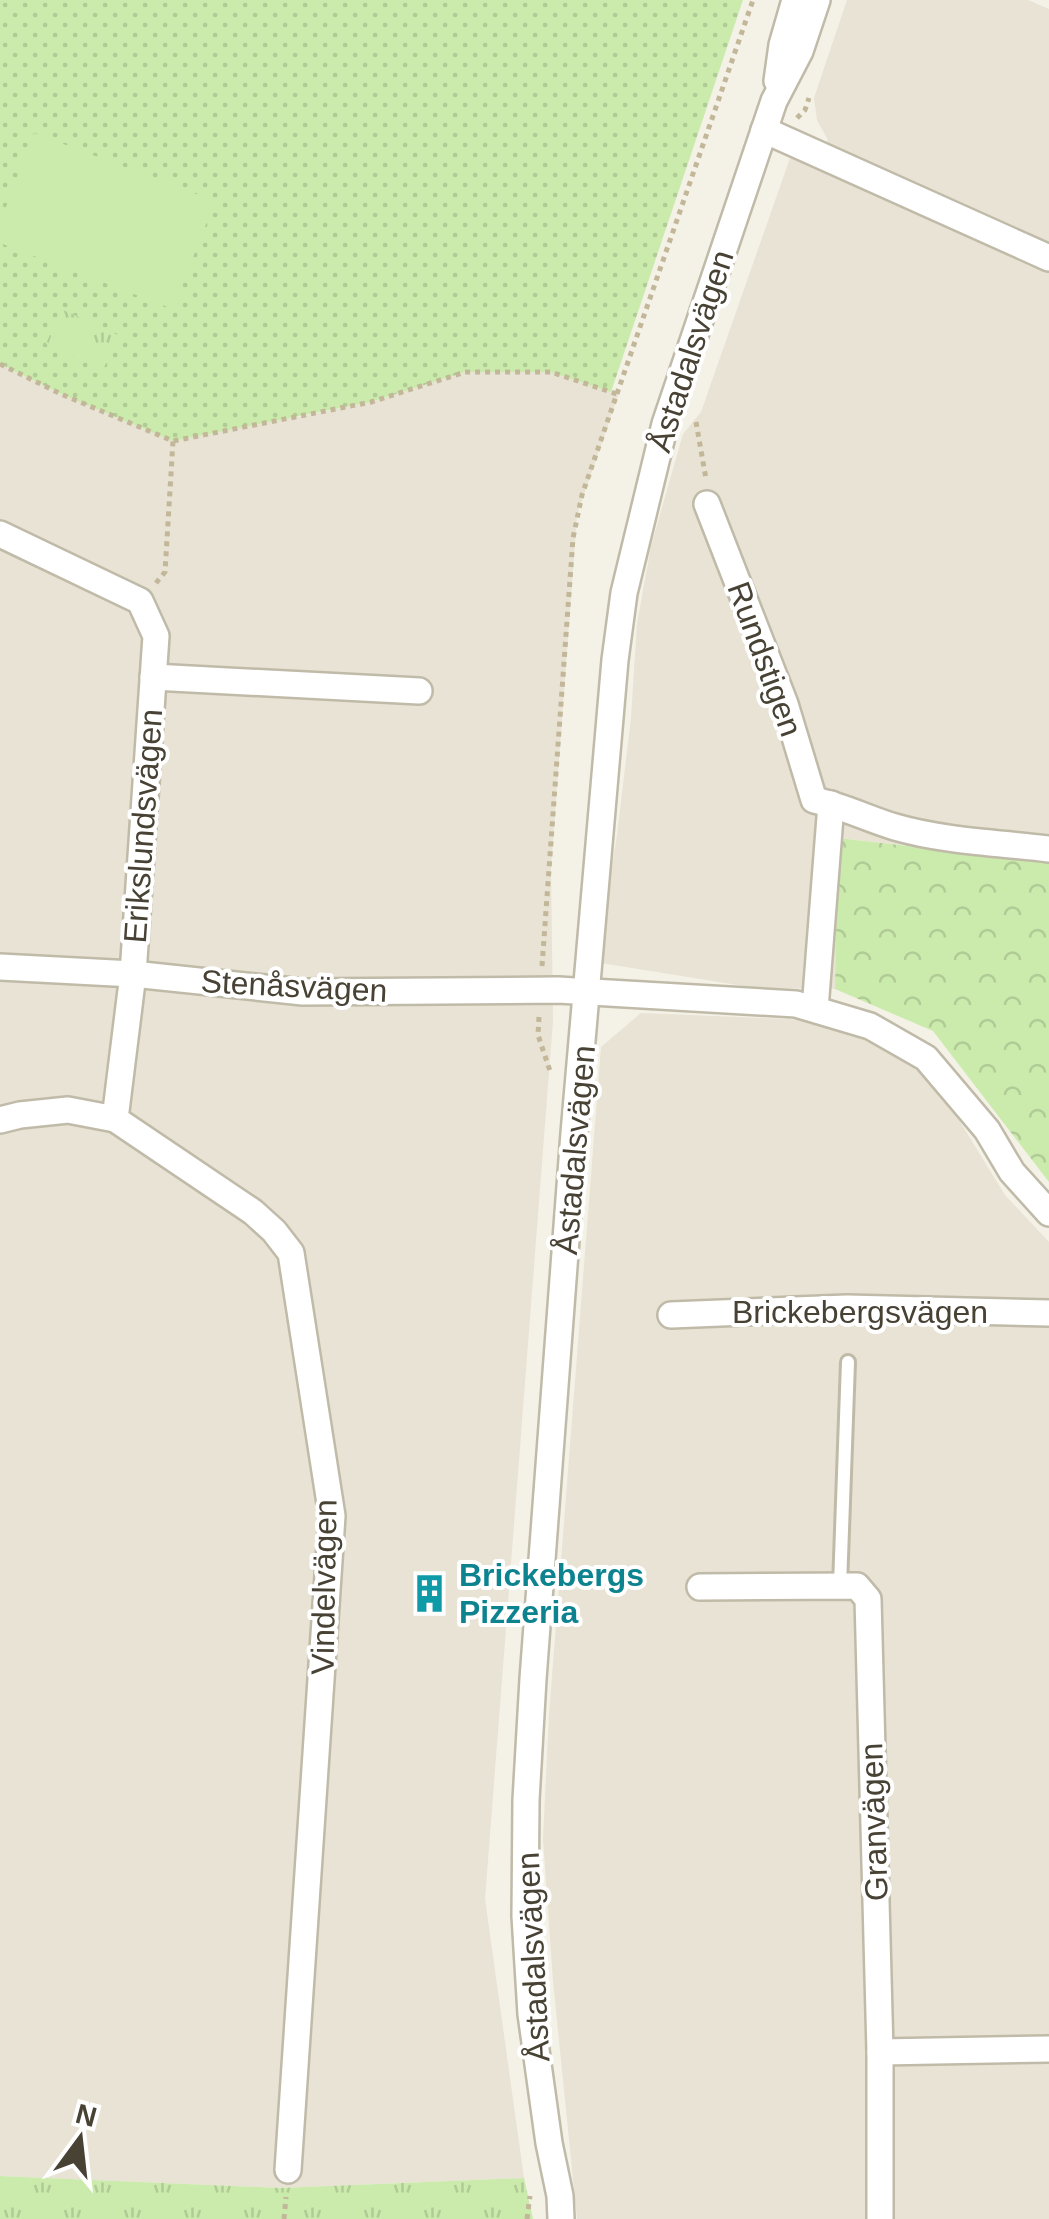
<svg xmlns="http://www.w3.org/2000/svg" width="1049" height="2219" font-family="Arial,sans-serif">
  <style>
    .residential { fill: #e8e3d4 }
    .grass { fill: url(#grass-dots) }
    .forest { fill: url(#forest-crowns) }
    .park { fill: url(#park-tufts) }
    .pitch { fill: #cbebad }
    .lines { fill: none; stroke-linecap: round; stroke-linejoin: round }
    .lane-casing { stroke: #c0baa8; stroke-width: 18 }
    .street-casing { stroke: #c0baa8; stroke-width: 30 }
    .path { stroke: #c3b799; stroke-width: 5; stroke-dasharray: 5 5; stroke-linecap: butt }
    .lane { stroke: #fff; stroke-width: 12 }
    .street { stroke: #fff; stroke-width: 25 }
    .labels { text-anchor: middle; stroke-width: 8; stroke-linejoin: round; paint-order: stroke }
    .street-label { font-size: 32px; fill: #484235; stroke: #fff }
    .culture-label { font-size: 32px; font-weight: bold; fill: #0d838f; stroke: #fff; text-anchor: start }
  </style>
  <defs>
    <pattern id="grass-dots" width="8" height="8" patternUnits="userSpaceOnUse" patternTransform="scale(2.5)"><rect width="8" height="8" fill="#cbebad"/><path d="M2 2h.1M6 6h.1" fill="none" stroke="#b0cb95" stroke-width="1.8" stroke-linecap="round"/></pattern>
    <pattern id="forest-crowns" width="20" height="18" patternUnits="userSpaceOnUse" patternTransform="scale(2.5)"><rect width="20" height="18" fill="#cbebad"/><path d="M2 6a3 3 0 1 1 6 0M12 15a3 3 0 1 1 6 0" fill="none" stroke="#b0cb95"/></pattern>
    <pattern id="park-tufts" width="24" height="20" patternUnits="userSpaceOnUse" patternTransform="scale(2.5)"><rect width="24" height="20" fill="#cbebad"/><path d="M3 7l-1-3M5 7V3M7 7l1-3M15 17l-1-3M17 17v-4M19 17l1-3" fill="none" stroke="#b0cb95"/></pattern>
  </defs>
  <rect width="100%" height="100%" fill="#f4f1e7"/>
  <g class="residential">
    <path d="M847,0h181l21,9v853l-210,-24 -4,151 -79,-1 -155,-25 -2,-15 18,-113 14,-117 6,-94 14,-78 32,-112 18,-22 89,-254 19,6 19,-24 -11,-20 -3,-22z"/>
    <path d="M0,364l61,30 238,23 72,-15 94,-30h86l68,21 -42,122 -26,354 2,152 -68,878 39,279 -243,10 -281,-12z"/>
    <path d="M641,1013l170,7 68,19 61,50 65,106 44,47v977h-472l-24,-238 -10,-142 6,-124 52,-668z"/>
  </g>
  <path class="grass" d="M0,0h743l-132,392 -61,-20h-85l-94,30 -198,39 -112,-47 -61,-30z"/>
  <path class="forest" d="M838,838l211,24v320l-116,-151 -98,-42z"/>
  <g class="park">
    <path d="M61,309l57,26 -15,35 -57,-26z"/>
    <path d="M0,2176l281,12 243,-10 9,41h-533z"/>
  </g>
  <path class="pitch" d="M34,133l181,68 -42,108 -173,-66v-20z"/>
  <g class="lines">
    <defs>
      <path id="lane" d="M840,1586l8,-224"/>
      <g id="street">
        <path d="M777,81l5,-36 13,-45"/>
        <path d="M764,130l285,128"/>
        <path d="M707,504l78,200 29,96c29,6 54,19 81,27 48,14 104,16 154,22"/>
        <path d="M0,534l140,67 16,35 -23,338 -18,145 138,93 21,19 17,22 41,263 -44,654"/>
        <path d="M153,677l266,14"/>
        <path d="M0,967l133,7 170,18 255,-2 238,14 74,22 56,32 61,72 25,42 37,41"/>
        <path d="M815,1009l16,-205"/>
        <path d="M0,1120l20,-5 48,-5 47,9"/>
        <path d="M671,1315l176,-7 202,5"/>
        <path d="M700,1587l157,-1 11,13 12,453v167"/>
        <path d="M880,2052l169,-3"/>
        <path d="M561,2219l-1,-23 -11,-53 -18,-129 -6,-98 1,-116 7,-121 41,-546 41,-473 9,-67 41,-169 109,-323 26,-50 17,-51"/>
      </g>
    </defs>
    <use href="#lane" class="lane-casing"/>
    <use href="#street" class="street-casing"/>
    <g class="path">
      <path d="M797,118l8,-8 4,-12"/>
      <path d="M0,364l61,30 112,47 198,-39 94,-30h86l66,22"/>
      <path d="M696,422l10,57"/>
      <path d="M156,583l9,-11 8,-131"/>
      <path d="M542,966l31,-428 9,-43 171,-495"/>
      <path d="M539,1017l-1,18 13,39"/>
      <path d="M284,2219l2,-22"/>
      <path d="M527,2219l3,-23"/>
    </g>
    <use href="#lane" class="lane"/>
    <use href="#street" class="street"/>
  </g>
  <defs>
    <symbol id="building-bare" viewBox="-9 -9 18 18"><path d="M-4-6H4V6H1V3H-1V6H-4ZM-2.5-4.3h1.7v1.8h-1.7ZM.8-4.3h1.7v1.8H.8ZM-2.5-1h1.7V.8h-1.7ZM.8-1h1.7V.8H.8Z" fill="#0f9aa8" stroke="#fff" stroke-width="2.5" paint-order="stroke"/></symbol>
  </defs>
  <g fill-rule="evenodd">
    <use href="#building-bare" x="402" y="1566" width="55" height="55"/>
  </g>
  <g class="labels">
    <g class="street-label">
      <text transform="translate(691 351) rotate(-72)" y="11">Åstadalsvägen</text>
      <text transform="translate(765 659) rotate(70)" y="11">Rundstigen</text>
      <text transform="translate(143 826) rotate(-86)" y="11">Erikslundsvägen</text>
      <text transform="translate(294 986) rotate(3)" y="11">Stenåsvägen</text>
      <text transform="translate(575 1150) rotate(-85)" y="11">Åstadalsvägen</text>
      <text x="860" y="1323">Brickebergsvägen</text>
      <text transform="translate(324 1587) rotate(-89)" y="11">Vindelvägen</text>
      <text transform="translate(874 1822) rotate(-92)" y="11">Granvägen</text>
      <text transform="translate(533 1957) rotate(-93)" y="11">Åstadalsvägen</text>
    </g>
    <g class="culture-label">
      <text x="459" y="1586">Brickebergs<tspan x="459" dy="37">Pizzeria</tspan></text>
    </g>
  </g>
  <g transform="translate(80 2139) rotate(15)" stroke="#ffffff" stroke-width="8" paint-order="stroke">
  <path d="M0-8L18 38L0 25L-18 38Z" fill="#484235"/>
  <text y="-15" font-size="28" font-weight="bold" text-anchor="middle" fill="#484235">N</text>
  </g>
</svg>
